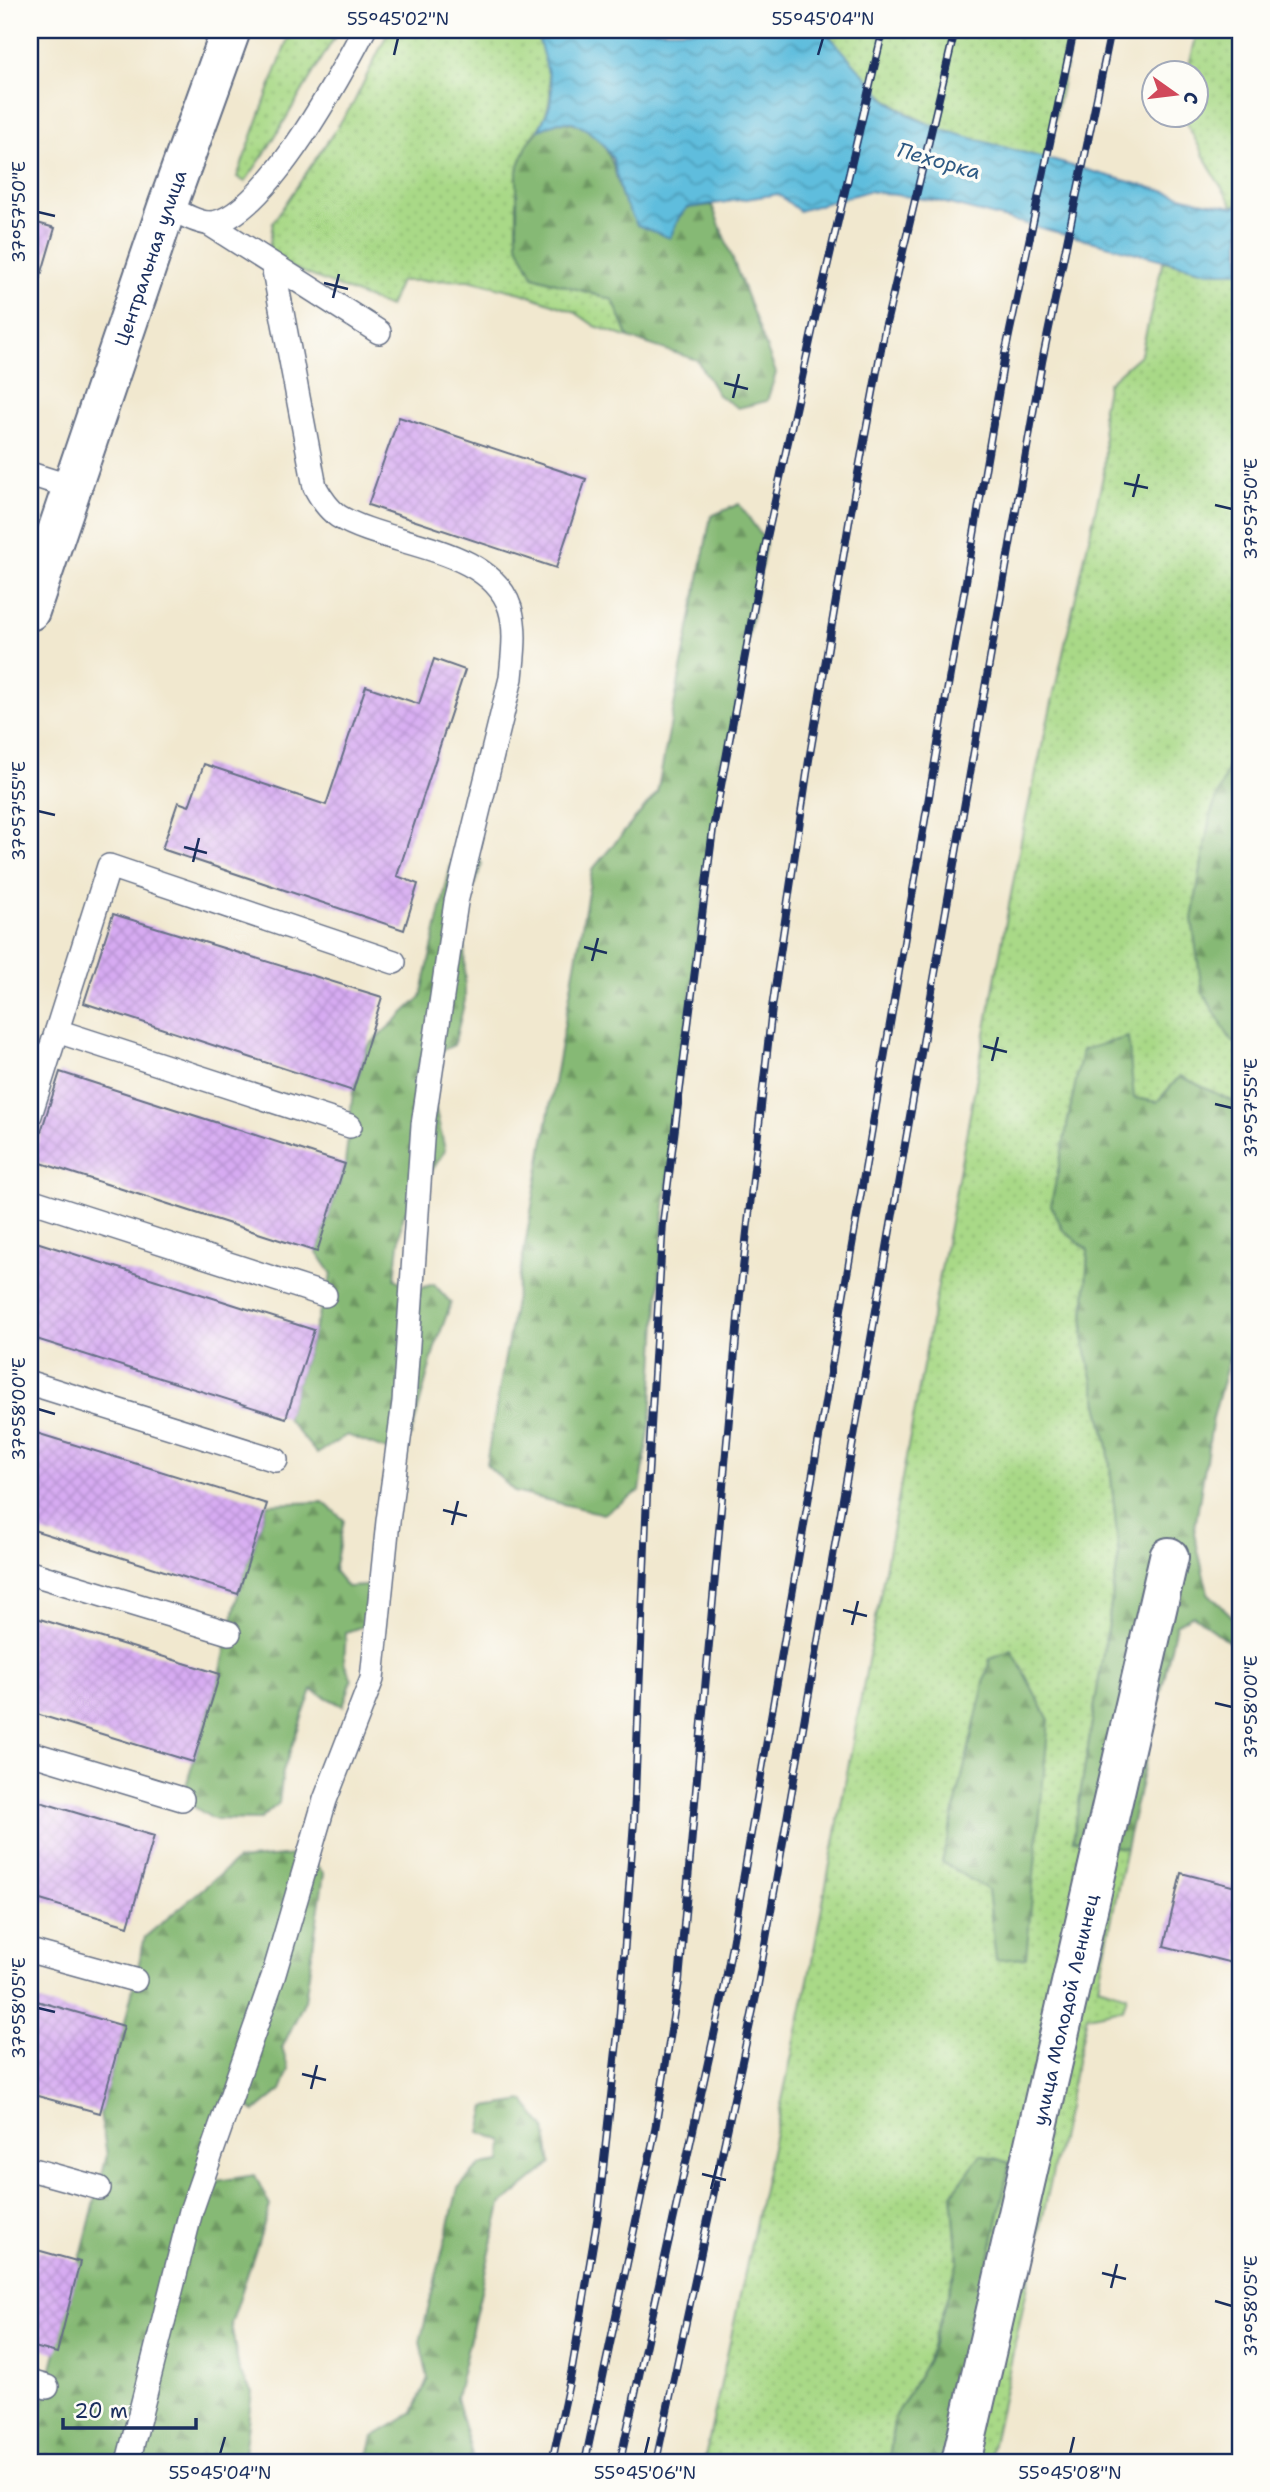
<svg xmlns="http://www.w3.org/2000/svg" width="1270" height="2492" font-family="'Shantell Sans',sans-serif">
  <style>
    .green { fill: url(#green-dots); stroke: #628472; stroke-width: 2; fill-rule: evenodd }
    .forest { fill: url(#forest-firs); stroke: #507469; stroke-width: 2 }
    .water { fill: url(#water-waves); stroke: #3c769e; stroke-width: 2 }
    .building { fill: url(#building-cross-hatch) }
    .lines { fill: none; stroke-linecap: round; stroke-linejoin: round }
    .service-casing { stroke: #667086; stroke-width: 26 }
    .minor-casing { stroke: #667086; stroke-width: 42 }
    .secondary-casing { stroke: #667086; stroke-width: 42 }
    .service { stroke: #fff; stroke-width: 23 }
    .minor { stroke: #fff; stroke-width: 38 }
    .secondary { stroke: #fff; stroke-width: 38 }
    .rail-casing { stroke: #1b2f5e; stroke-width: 8 }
    .rail { stroke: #fdfcf7; stroke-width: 5; stroke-dasharray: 16; stroke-linecap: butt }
    .ticks { fill: none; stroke: #1b2f5e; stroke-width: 2.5 }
    .labels { text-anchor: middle; stroke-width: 7; stroke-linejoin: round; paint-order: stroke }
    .street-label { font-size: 19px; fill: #1b2f5e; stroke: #fdfcf7 }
    .water-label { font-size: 21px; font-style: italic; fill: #2f5a84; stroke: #fdfcf7 }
    .neatline { fill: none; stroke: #1b2f5e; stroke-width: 2.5 }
    .ticks-label { font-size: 18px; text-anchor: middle; fill: #1b2f5e }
  </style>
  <defs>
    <pattern id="green-dots" width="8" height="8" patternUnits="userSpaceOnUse" patternTransform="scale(1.75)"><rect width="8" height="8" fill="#a9d987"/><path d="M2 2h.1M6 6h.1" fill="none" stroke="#91bb77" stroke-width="1.8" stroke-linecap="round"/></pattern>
    <pattern id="forest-firs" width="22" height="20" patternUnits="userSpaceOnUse" patternTransform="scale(1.75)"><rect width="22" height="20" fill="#86b974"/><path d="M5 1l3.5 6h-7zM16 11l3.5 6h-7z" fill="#6d9762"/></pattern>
    <pattern id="water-waves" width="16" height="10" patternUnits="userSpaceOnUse" patternTransform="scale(1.75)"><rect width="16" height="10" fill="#5ebddd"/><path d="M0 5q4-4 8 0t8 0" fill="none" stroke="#4d9ab6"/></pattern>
    <pattern id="building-cross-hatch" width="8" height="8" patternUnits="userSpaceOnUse" patternTransform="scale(1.75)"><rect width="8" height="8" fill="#d7abf2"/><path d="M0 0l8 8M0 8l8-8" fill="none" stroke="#b893d2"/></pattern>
  </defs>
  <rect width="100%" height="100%" fill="#fdfcf7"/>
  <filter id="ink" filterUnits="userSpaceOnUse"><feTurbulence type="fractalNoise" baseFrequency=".0143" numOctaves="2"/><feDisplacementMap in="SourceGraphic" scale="14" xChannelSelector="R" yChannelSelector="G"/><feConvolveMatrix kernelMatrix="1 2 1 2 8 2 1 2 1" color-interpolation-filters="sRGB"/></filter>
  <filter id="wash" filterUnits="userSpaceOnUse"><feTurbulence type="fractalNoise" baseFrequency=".00686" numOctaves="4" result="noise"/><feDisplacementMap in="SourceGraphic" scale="28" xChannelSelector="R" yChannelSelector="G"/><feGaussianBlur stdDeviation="1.57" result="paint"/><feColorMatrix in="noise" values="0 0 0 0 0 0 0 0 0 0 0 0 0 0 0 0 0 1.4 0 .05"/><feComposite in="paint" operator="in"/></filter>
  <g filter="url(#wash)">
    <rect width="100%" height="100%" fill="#f1e8cf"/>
    <g class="green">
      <path d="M291,30h48l-72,120 -22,32 -8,-5z"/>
      <path d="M389,30h147c13,47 27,71 -8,113l5,133 80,24 16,38 -34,-12 -22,-15 -52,-18 -52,-13 -69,1 -11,26 -109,-44 -11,-14 4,-27 81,-120z"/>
      <path d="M824,30h250l-28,129c-52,-15 -112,-24 -156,-58 -22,-16 -47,-50 -66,-71z"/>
      <path d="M1198,30h42v169l-6,8 -19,-30 -32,-61h13v-42l-9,-1z"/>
      <path d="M1163,261l46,11h31v463l-30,81 22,225 8,3v57l-2,3 -58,-28 -23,26 -23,-4 -71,132 25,20 -5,88 25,109 11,108 -46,284 53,9 -28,138 29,9 -4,14 -36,7 -98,446h-45l66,-299 -58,31 6,67 -30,99 -34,59 -5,43h-185l107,-496 212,-1136 81,-358 1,-22 -3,-38 6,-29 33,-29zM988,1890l37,68 -29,1z"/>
    </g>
    <g class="forest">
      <path d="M558,122c46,0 55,39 64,76l57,19 8,-9 25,-3 64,168 -9,28 -29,7 -20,-13 -21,-35 -68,-22 -16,-38 -80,-24 -16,-33v-73l11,-27 11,-13z"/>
      <path d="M739,504l27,38 -53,287 -26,193 -24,200 -12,198 -11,71 -37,23 -88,-22 -29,-28 106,-594 65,-77 54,-277z"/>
      <path d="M1240,735v309l-8,-2 -30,-51 -10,-72 18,-103z"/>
      <path d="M473,848l9,16 -18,50 1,86 -11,45 -34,15 -7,25 20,13 12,52 -43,68 -7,61 20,11 19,-6 17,19 -16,44 -24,89 -22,15 -42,-16 -30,19 -31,-36 46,-144 -15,-22 28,-88 8,-73 14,-44 54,-50 31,-137z"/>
      <path d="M1128,1037l6,61 23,4 23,-26 58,28 2,-3v216l-27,101 -19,115 14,60 32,31v26l-47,-35 -17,10 -50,223 -53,-8 46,-285 -11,-108 -25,-109 5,-88 -25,-20 -12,-25 31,-155z"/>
      <path d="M323,1502l21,18 -10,51 13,16 36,-2 -11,38 -26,9 -2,30 8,18 -9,26 -31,-16 -29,81 -4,32 -20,17 -46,-1 -31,-20 38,-125 18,-80 29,-90z"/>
      <path d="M1012,1650l37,70 -23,238 -30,2 -8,-70 -46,-28 48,-204z"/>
      <path d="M307,1854l17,20 -19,126 -23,48 7,22 -8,20 -27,22 -19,-22 -25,92 45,-7 15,31 -39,118 8,47 13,21 -9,70h-213l9,-44 68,-263 -7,-42 24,-87 21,-89 92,-77z"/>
      <path d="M524,2101l21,27 6,36 -50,41 -45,193 18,64h-108l7,-25 40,-24 15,-35 -8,-36 38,-154 22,-23 21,-3 2,-21 -23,-9 6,-25z"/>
      <path d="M981,2154l29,9 -66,299h-55l5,-43 34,-59 30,-99 -6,-67z"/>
    </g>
    <path class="water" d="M536,30h288l63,70 25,17 34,14 253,70 35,6 6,-2v67h-31l-271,-71 -70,-10 -69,20 -21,-17 -91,14 -8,9 -9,21 -33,-13 -15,-27 -9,-39 -11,-16 -16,-14 -13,-7h-15l-19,8 11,-25 2,-18z"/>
    <g id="blocks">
      <g class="building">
        <path d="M30,221l25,7 -25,85z"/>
        <path d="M399,417l187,62 -30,89 -188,-63z"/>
        <path d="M434,659l31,11 -68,206 21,8 -14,46 -242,-81 16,-47 11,4 15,-42 122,41 40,-119 53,18z"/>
        <path d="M113,914l269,83 -29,94 -269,-88z"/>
        <path d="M60,1072l285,92 -28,88 -285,-92z"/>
        <path d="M30,1240l284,90 -28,88 -256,-81z"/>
        <path d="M30,1431l237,73 -29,90 -208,-65z"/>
        <path d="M30,1616l190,58 -27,88 -163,-50z"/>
        <path d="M30,1799l124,37 -26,90 -98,-29z"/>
        <path d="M1181,1873l59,15v77l-76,-19z"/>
        <path d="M30,1999l94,27 -24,87 -70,-19z"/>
        <path d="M30,2248l50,14 -23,91 -27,-7z"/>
        <path d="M30,2416l9,2 -8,33h-1z"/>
      </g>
    </g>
  </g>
  <g filter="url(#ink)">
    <use href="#blocks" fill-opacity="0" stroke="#667086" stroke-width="2"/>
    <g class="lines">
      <defs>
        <g id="service">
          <path d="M167,207c12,5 28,15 40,16 53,4 135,-151 157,-193"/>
          <path d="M208,223l171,109"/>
          <path d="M30,474l41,13"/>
          <path d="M57,1031l293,95"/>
          <path d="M30,1115l79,-249 285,96"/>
          <path d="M30,1200l295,95"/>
          <path d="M30,1383l246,77"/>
          <path d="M30,1573l199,60"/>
          <path d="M30,1753l152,46"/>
          <path d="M30,1951l105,29"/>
          <path d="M30,2169l69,19"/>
          <path d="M30,2382l17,5"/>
          <path d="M128,2462l63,-251 82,-234 52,-177 47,-121 16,-158 16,-119 19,-277 33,-223 55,-224c2,-23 6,-48 -1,-70 -20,-62 -124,-62 -172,-92 -11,-8 -17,-18 -23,-29l-42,-222"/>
        </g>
        <g id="minor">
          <path id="s1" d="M961,2462l208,-905"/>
        </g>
        <g id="secondary">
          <path id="s2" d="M30,611l137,-404 64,-177"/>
        </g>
      </defs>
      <use href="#service" class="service-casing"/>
      <use href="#minor" class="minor-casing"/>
      <use href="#secondary" class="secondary-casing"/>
      <use href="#service" class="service"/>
      <use href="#minor" class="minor"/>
      <use href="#secondary" class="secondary"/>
      <defs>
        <g id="rail">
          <path d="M552,2462l20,-93 26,-154 21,-192 15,-202 13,-327 16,-272 50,-393 53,-287 50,-228 67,-284"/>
          <path d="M585,2462l69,-326 25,-155 61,-686 32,-287 37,-248 41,-243 35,-189 70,-298"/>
          <path d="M620,2462l105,-477 280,-1631 69,-324"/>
          <path d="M656,2462l100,-466 286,-1634 69,-332"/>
        </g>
      </defs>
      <use href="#rail" class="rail-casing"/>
      <use href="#rail" class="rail"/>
    </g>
  </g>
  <path class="ticks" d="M394,55l4,-17M818,55l5,-17M38,212l17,4M324,283l24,6M333,298l6,-24M724,383l24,6M733,398l6,-24M1124,483l24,5M1133,497l6,-23M1215,505l17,4M38,811l17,4M184,847l23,6M193,862l6,-24M584,947l23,6M592,961l6,-23M983,1046l24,6M992,1061l6,-24M1215,1104l17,4M38,1409l17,5M443,1510l24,6M452,1525l6,-24M843,1610l24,6M852,1625l6,-24M1215,1703l17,4M38,2008l17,4M302,2074l24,6M311,2089l6,-24M702,2174l24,6M711,2189l6,-24M1102,2273l24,6M1111,2288l6,-24M1215,2301l17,5M220,2454l5,-17M645,2454l4,-17M1070,2454l4,-17"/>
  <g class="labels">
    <g class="street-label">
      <text dy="7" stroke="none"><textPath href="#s2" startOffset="373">Центральная улица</textPath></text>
      <text dy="7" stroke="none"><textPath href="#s1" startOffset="464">улица Молодой Ленинец</textPath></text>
    </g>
    <g class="water-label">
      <text transform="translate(939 161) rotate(16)" y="7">Пехорка</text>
    </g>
  </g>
  <rect width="1270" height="2492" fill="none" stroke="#fdfcf7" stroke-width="77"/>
  <g transform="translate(1175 94) rotate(104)"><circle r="33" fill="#fdfcf7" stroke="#a3aaba" stroke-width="2"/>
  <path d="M0-5L12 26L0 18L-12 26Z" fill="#d1495b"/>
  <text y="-10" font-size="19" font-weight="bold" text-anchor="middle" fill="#1b2f5e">С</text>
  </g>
  <path d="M63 2418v10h133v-10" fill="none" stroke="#1b2f5e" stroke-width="3.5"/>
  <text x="74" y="2418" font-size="21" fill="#1b2f5e" stroke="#fdfcf7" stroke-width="5" paint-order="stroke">20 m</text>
  <rect x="38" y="38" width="1194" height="2416" class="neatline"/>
  <g class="ticks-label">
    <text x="398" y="25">55°45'02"N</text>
    <text x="823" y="25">55°45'04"N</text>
    <text transform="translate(19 212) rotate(-90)" y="6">37°57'50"E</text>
    <text transform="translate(1251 509) rotate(-90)" y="6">37°57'50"E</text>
    <text transform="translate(19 811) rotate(-90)" y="6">37°57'55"E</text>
    <text transform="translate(1251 1108) rotate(-90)" y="6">37°57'55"E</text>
    <text transform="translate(19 1409) rotate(-90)" y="6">37°58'00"E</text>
    <text transform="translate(1251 1707) rotate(-90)" y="6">37°58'00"E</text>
    <text transform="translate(19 2008) rotate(-90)" y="6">37°58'05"E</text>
    <text transform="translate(1251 2306) rotate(-90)" y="6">37°58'05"E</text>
    <text x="220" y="2479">55°45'04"N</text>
    <text x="645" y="2479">55°45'06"N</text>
    <text x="1070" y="2479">55°45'08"N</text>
  </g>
</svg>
